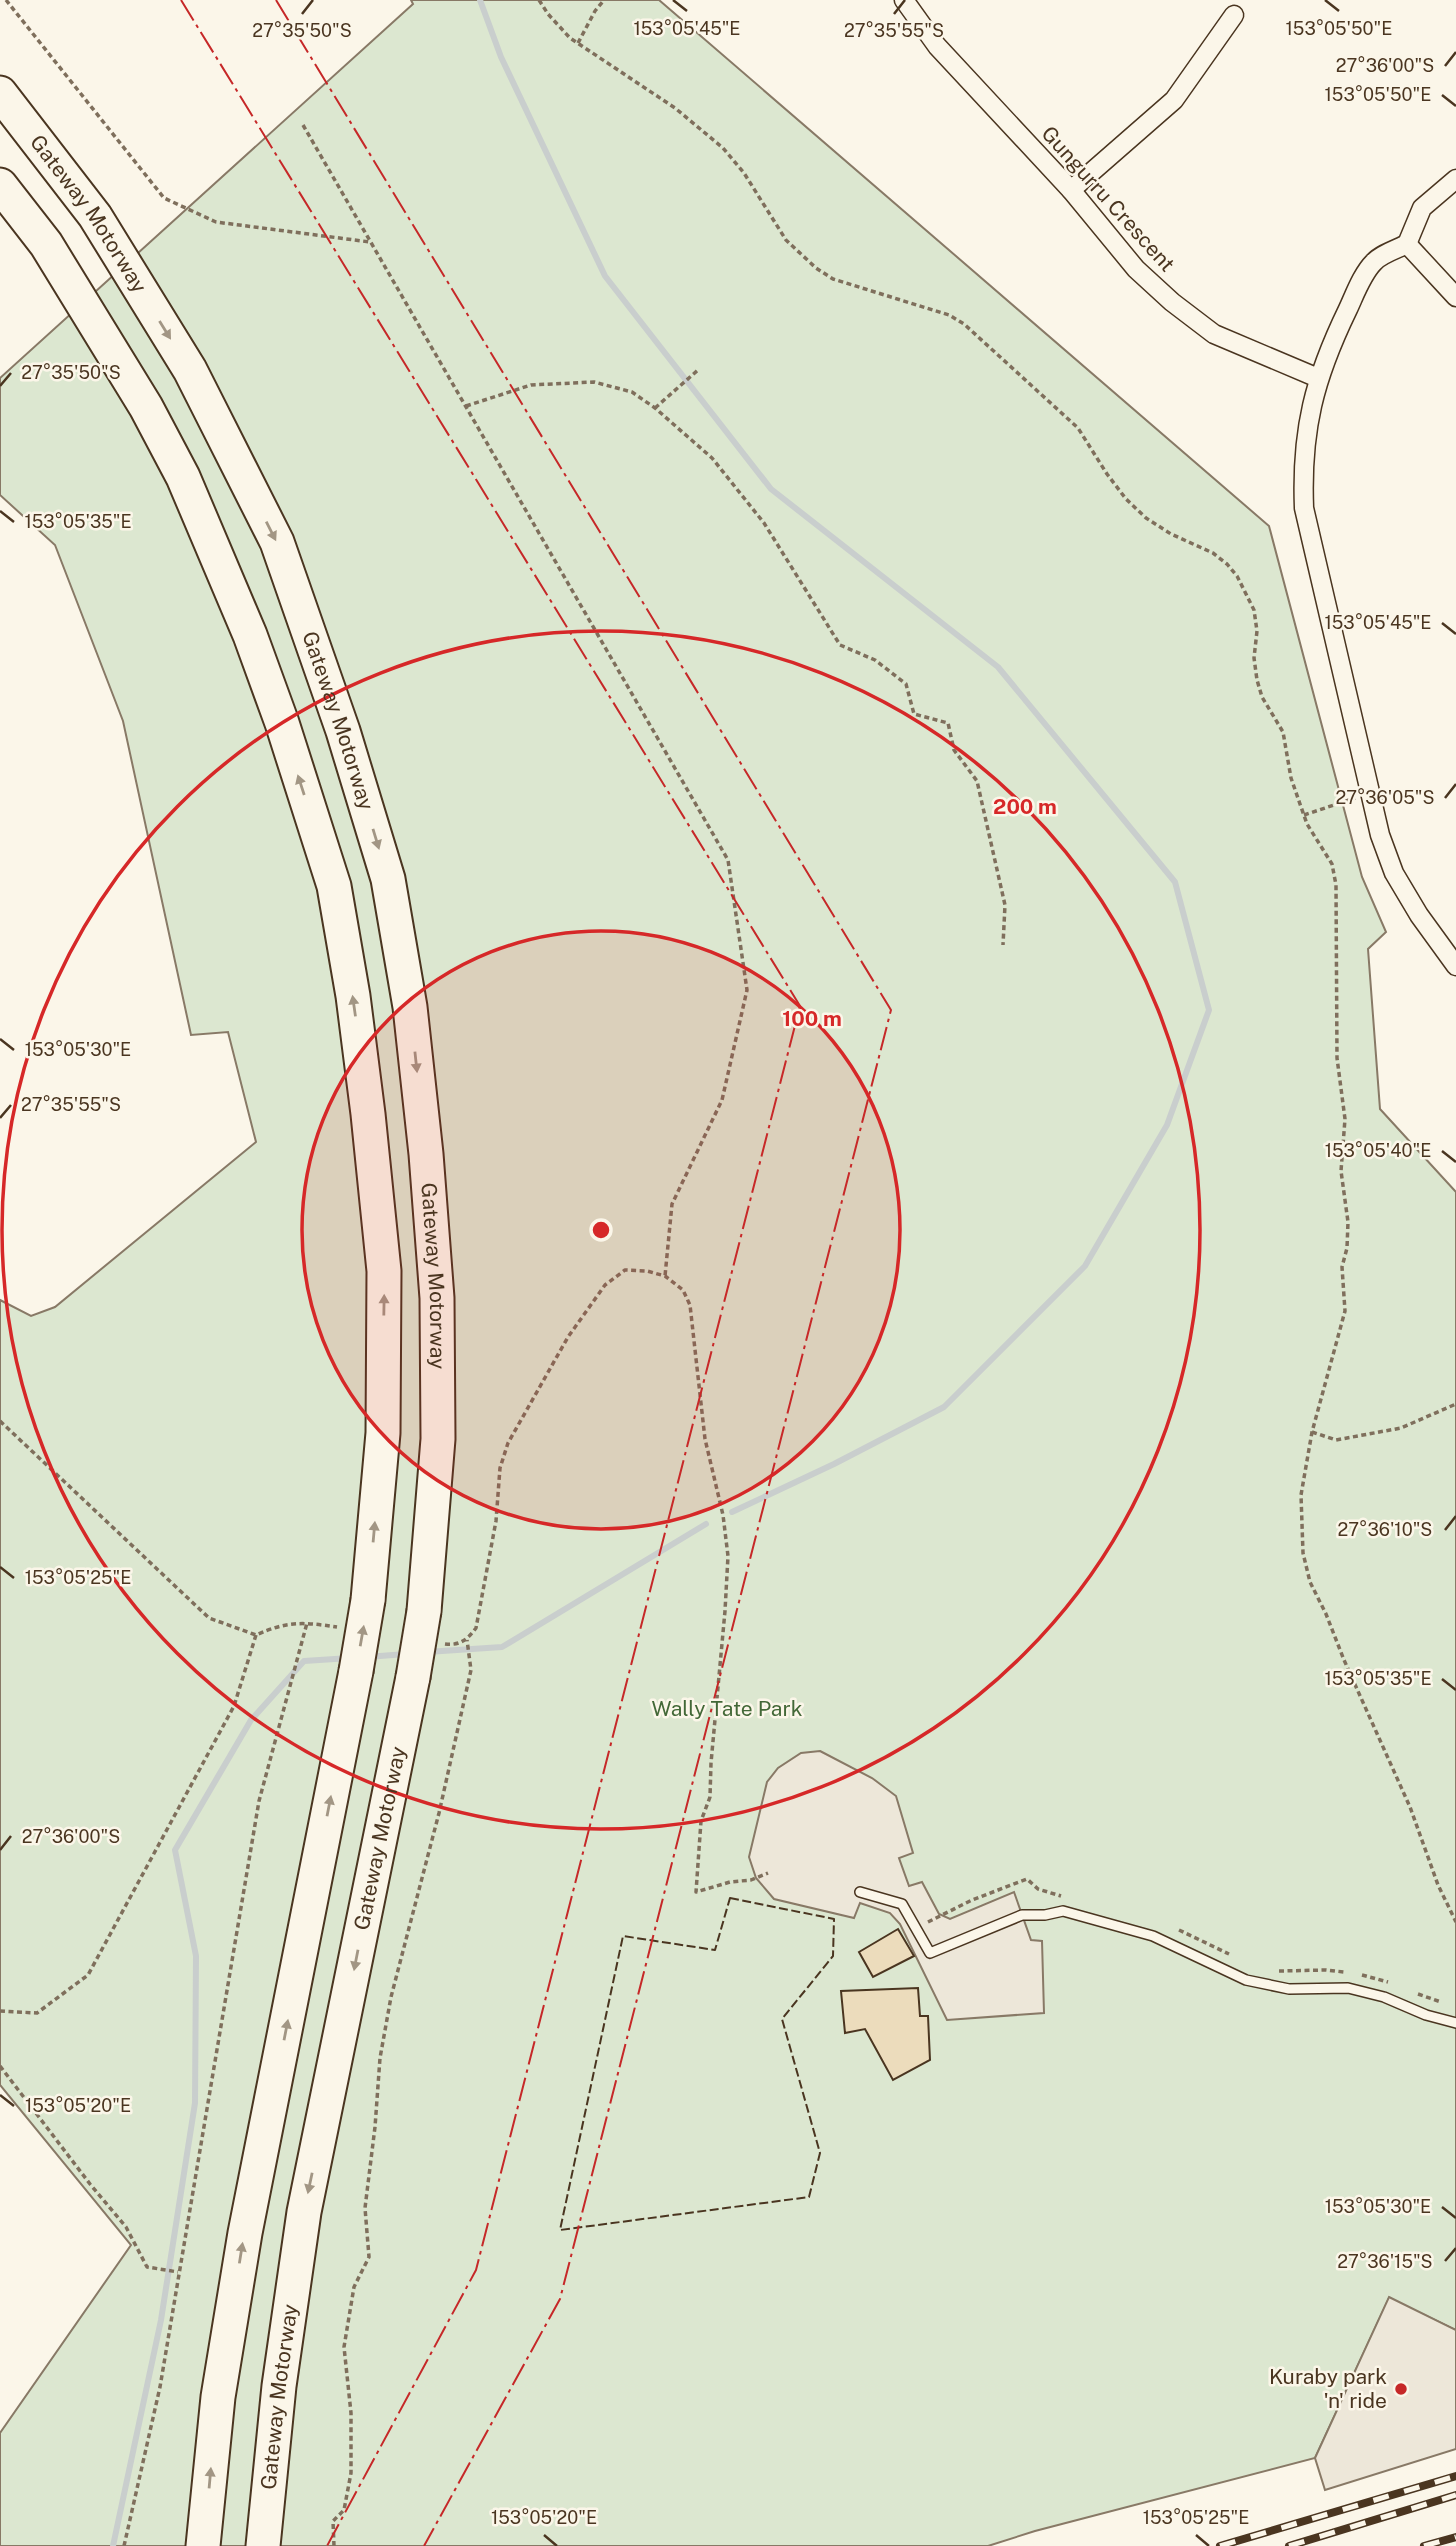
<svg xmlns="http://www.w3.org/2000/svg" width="1456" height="2546" font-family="'Public Sans',sans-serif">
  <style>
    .green { fill: #dce7d0; stroke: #887966; stroke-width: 2 }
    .parking { fill: #ede7d9; stroke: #887966; stroke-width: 2 }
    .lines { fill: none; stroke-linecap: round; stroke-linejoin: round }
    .stream { stroke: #c9cecd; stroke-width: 6 }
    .building { fill: #ecdcbc; stroke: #4a3520; stroke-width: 2 }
    .service-casing { stroke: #4a3520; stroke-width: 12 }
    .minor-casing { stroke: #4a3520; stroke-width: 21 }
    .motorway-casing { stroke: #4a3520; stroke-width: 37 }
    .path { stroke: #7f6f5c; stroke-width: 3.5; stroke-dasharray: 5 3.5; stroke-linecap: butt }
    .service { stroke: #fbf6e9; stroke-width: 9 }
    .minor { stroke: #fbf6e9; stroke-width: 18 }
    .motorway { stroke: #fbf6e9; stroke-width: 33 }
    .rail-casing { stroke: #4a3520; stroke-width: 8 }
    .rail { stroke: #fbf6e9; stroke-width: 5; stroke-dasharray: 16; stroke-linecap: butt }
    .motorway-bridge-casing { stroke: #4a3520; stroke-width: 37; stroke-linecap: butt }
    .motorway-bridge { stroke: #fbf6e9; stroke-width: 33 }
    .fence { stroke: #4a3520; stroke-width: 2; stroke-dasharray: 9 3.5; stroke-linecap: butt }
    .power { stroke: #c62828; stroke-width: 2; stroke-dasharray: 24 5 3.5 5; stroke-linecap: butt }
    .oneway { fill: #a29684 }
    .ticks { fill: none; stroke: #4a3520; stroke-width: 2.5 }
    .ring { fill: none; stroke: #d62828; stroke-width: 3.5 }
    .poi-dot { fill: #c62828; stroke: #fbf6e9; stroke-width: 2.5 }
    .labels { text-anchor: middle; stroke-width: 5; stroke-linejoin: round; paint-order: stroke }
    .street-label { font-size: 21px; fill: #4a3520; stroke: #fbf6e9 }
    .park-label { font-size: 21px; fill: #436837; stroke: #fbf6e9 }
    .poi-label { font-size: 21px; fill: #4a3520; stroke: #fbf6e9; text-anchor: end }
    .ticks-label { font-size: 18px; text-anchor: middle; fill: #4a3520; stroke: #fbf6e9; stroke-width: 5; stroke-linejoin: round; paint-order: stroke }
    .centre { fill: #d62828; stroke: #fbf6e9; stroke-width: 3.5 }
    .ring-label { font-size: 21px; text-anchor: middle; font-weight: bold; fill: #d62828; stroke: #fbf6e9; stroke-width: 5; stroke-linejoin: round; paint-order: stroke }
  </style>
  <rect width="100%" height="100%" fill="#fbf6e9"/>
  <path class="green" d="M411,0h248l610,526 93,351 24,55 -18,17 12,160 76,83v1138l-67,-32 -74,160 -280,73 -47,15h-988v-113l131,-188 -131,-160v-785l31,16 24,-9 201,-165 -28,-110 -37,3 -68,-314 -68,-176 -55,-50v-117l413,-374z"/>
  <g class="parking">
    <path d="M820,1751l52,27 24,18 17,57 -14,5 10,28 13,-4 17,32 11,5 64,-27 17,48 11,1 2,72 -97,7 -47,-96 -10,-11 -30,-10 -6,15 -80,-19 -18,-21 -7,-21 18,-75 11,-14 23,-15z"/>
    <path d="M1389,2297l67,33v119l-131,41 -10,-32z"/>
  </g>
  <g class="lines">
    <g class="stream">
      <path d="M480,0l21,57 104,219 166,213 227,178 177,215 34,128 -42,115 -82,141 -141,141 -110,57 -102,48"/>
      <path d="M427,1652l75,-5 204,-123"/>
      <path d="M367,1657l39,-3"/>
      <path d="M113,2546l48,-226 34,-217 1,-147 -21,-106 76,-130 53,-59 46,-3"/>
    </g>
  </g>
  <g class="building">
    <path d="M898,1929l16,27 -41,21 -14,-25z"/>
    <path d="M918,1988l2,28h8l2,44 -37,20 -28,-51 -20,4 -4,-42z"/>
  </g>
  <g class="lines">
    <defs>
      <path id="service" d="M860,1892l42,12 28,49 92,-38h23l18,-4 90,25 93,44 43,9 59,-1 36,9 42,18 30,8"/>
      <g id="minor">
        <path d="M904,0l33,46 134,144 65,79 36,33 42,32 104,44"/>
        <path d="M1456,179l-34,29 -15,36c-10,5 -26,10 -33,18 -12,12 -19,32 -26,47 -34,70 -47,121 -44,199l76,327 14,38 25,42 37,51"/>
        <path d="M1071,190l103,-90 60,-85"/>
        <path d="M1407,244l49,53"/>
      </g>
      <g id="motorway">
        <path id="s1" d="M0,93l95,123 95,154 87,172 66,189 45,148 22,128 16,147 11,144 1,141 -14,172"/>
        <path d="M0,185l46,59 100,163 37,70 67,158 32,88 52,163 19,110 15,118 16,157 -1,162 -15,167"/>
        <path d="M203,2546l15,-149 27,-164 111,-562"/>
        <path id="s2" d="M263,2546l16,-160 25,-174 109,-535"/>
      </g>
    </defs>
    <use href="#service" class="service-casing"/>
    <use href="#minor" class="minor-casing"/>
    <use href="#motorway" class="motorway-casing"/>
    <g class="path">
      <path d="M6,0l158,198 52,24 154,20"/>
      <path d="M539,0l9,14 22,24 105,70 48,40 21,25 42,67 30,28 17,11 116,36 15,9 114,104 29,46 19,25 20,19 25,16 42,19 14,11 10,12 17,34 3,21 -3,27 3,22 5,17 21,35 8,46 9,26 7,20 25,40 4,21 1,173 8,61 -4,52 7,51 -1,26 -5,19 3,44 -33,121 -11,63 2,58 7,29 16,32 18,46 66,147 28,78 18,37"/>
      <path d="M578,43l17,-32 9,-11"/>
      <path d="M303,125l425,735 19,130 -25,110 -50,104 -7,72"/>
      <path d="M466,406l65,-21 63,-3 38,10 23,16 57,50 52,65 76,122 35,15 31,24 8,30 34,9 6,27 23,31 28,124 -2,40"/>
      <path d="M655,408l43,-38"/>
      <path d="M1304,815l51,-17"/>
      <path d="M0,1421l209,197 47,17c31,-14 47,-13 81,-8"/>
      <path d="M1312,1432l24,8 65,-12 55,-24"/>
      <path d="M445,1644c15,2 23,-5 31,-16l20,-107 4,-53 8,-25 60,-106 37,-52 20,-15 22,1 18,5 18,14 7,15 15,134 18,76 5,41 -3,55 -14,152 -1,34 -9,24 -5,71 34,-10 21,-2 17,-7"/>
      <path d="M928,1922l44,-22 55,-21 11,10 23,7"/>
      <path d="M1179,1930l50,24"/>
      <path d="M1279,1971l47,-1 18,2"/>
      <path d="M1362,1975l26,7"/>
      <path d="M1418,1994l23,8"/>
      <path d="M0,2011l37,2 51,-38 146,-269 22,-71"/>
      <path d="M0,2066l90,118 36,43 21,40 31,5"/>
      <path d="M124,2546l36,-159 99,-586 48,-178"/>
      <path d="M334,2546l-1,-25 11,-11 7,-37v-60l-7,-66 10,-60 15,-30 -4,-49 10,-81 5,-69 11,-61 48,-184 32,-143 -4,-30"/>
    </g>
    <use href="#service" class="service"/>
    <use href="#minor" class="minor"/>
    <use href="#motorway" class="motorway"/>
    <defs>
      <g id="rail">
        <path d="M1220,2546l236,-70"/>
        <path d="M1289,2546l167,-51"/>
        <path d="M1424,2546l32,-9"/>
      </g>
    </defs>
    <use href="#rail" class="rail-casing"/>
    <use href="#rail" class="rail"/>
    <defs>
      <g id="motorway-bridge">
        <path d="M356,1671l12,-71"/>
        <path d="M413,1677l11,-66"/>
      </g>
    </defs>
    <use href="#motorway-bridge" class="motorway-bridge-casing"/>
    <use href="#motorway-bridge" class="motorway-bridge"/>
    <path class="fence" d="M730,1898l104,21 -1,37 -51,63 38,134 -11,44 -249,33 63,-294 92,14z"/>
    <g class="power">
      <path d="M181,0l619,1006 -324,1264 -149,276"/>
      <path d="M276,0l615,1010 -331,1289 -136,247"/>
    </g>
  </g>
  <defs><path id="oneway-solid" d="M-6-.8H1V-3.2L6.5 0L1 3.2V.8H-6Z" transform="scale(1.75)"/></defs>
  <g class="oneway">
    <use href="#oneway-solid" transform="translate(165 330) rotate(58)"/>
    <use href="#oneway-solid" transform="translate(271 531) rotate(63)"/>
    <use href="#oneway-solid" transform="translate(301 785) rotate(-108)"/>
    <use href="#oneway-solid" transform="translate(376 839) rotate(73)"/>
    <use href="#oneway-solid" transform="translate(354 1006) rotate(-98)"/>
    <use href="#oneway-solid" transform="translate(416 1062) rotate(84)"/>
    <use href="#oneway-solid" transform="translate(384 1305) rotate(-89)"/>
    <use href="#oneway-solid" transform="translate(374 1532) rotate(-85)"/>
    <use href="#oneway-solid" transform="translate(362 1636) rotate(-80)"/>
    <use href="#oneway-solid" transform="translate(329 1806) rotate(-79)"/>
    <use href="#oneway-solid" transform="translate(356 1960) rotate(101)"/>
    <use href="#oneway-solid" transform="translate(286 2030) rotate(-79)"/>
    <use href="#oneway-solid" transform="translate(310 2183) rotate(102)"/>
    <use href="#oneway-solid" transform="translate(241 2253) rotate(-81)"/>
    <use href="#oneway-solid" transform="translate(210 2478) rotate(-85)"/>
  </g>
  <path class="ticks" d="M673,0l14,11M1325,0l14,11M302,14l11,-14M894,14l11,-14M1445,66l11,-14M1442,95l14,11M0,386l11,-13M0,511l14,11M1442,623l14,11M1445,798l11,-14M0,1039l14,11M0,1118l11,-13M1442,1151l14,11M1445,1530l11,-14M0,1567l14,11M1442,1679l14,11M0,1850l11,-14M0,2095l14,11M1442,2207l14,11M1445,2261l11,-13M544,2535l13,11M1196,2535l13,11"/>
  <circle cx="601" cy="1230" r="299" fill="#d62828" fill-opacity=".12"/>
  <g class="ring">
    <circle cx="601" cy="1230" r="299"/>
    <circle cx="601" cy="1230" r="599"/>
  </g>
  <circle class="poi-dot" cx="1401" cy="2389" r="7"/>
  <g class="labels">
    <g class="street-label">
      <text transform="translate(1108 199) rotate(48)" y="7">Gungurru Crescent</text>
      <text dy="7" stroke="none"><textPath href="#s1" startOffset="150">Gateway Motorway</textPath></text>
      <text dy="7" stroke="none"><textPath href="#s1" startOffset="718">Gateway Motorway</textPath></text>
      <text dy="7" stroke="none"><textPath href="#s1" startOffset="1284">Gateway Motorway</textPath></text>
      <text dy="7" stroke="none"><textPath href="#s2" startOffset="718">Gateway Motorway</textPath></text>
      <text dy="7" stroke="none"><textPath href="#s2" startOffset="150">Gateway Motorway</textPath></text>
    </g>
    <g class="park-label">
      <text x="727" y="1716">Wally Tate Park</text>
    </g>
    <g class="poi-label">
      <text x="1387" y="2384">Kuraby park<tspan x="1387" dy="24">'n' ride</tspan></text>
    </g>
  </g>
  <g class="ticks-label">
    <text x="687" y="35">153°05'45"E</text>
    <text x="1339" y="35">153°05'50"E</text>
    <text x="302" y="37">27°35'50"S</text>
    <text x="894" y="37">27°35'55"S</text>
    <text x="1385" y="72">27°36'00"S</text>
    <text x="1378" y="101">153°05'50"E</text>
    <text x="71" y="379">27°35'50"S</text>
    <text x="78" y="528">153°05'35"E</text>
    <text x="1378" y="629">153°05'45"E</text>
    <text x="1385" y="804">27°36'05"S</text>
    <text x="78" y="1056">153°05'30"E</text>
    <text x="71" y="1111">27°35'55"S</text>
    <text x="1378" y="1157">153°05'40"E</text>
    <text x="1385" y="1536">27°36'10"S</text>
    <text x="78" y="1584">153°05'25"E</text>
    <text x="1378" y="1685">153°05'35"E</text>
    <text x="71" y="1843">27°36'00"S</text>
    <text x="78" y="2112">153°05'20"E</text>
    <text x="1378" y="2213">153°05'30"E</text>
    <text x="1385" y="2268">27°36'15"S</text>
    <text x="544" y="2524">153°05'20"E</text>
    <text x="1196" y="2524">153°05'25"E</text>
  </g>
  <circle cx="601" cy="1230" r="10" class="centre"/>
  <g class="ring-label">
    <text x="1025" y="814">200 m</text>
    <text x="812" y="1026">100 m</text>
  </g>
</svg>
